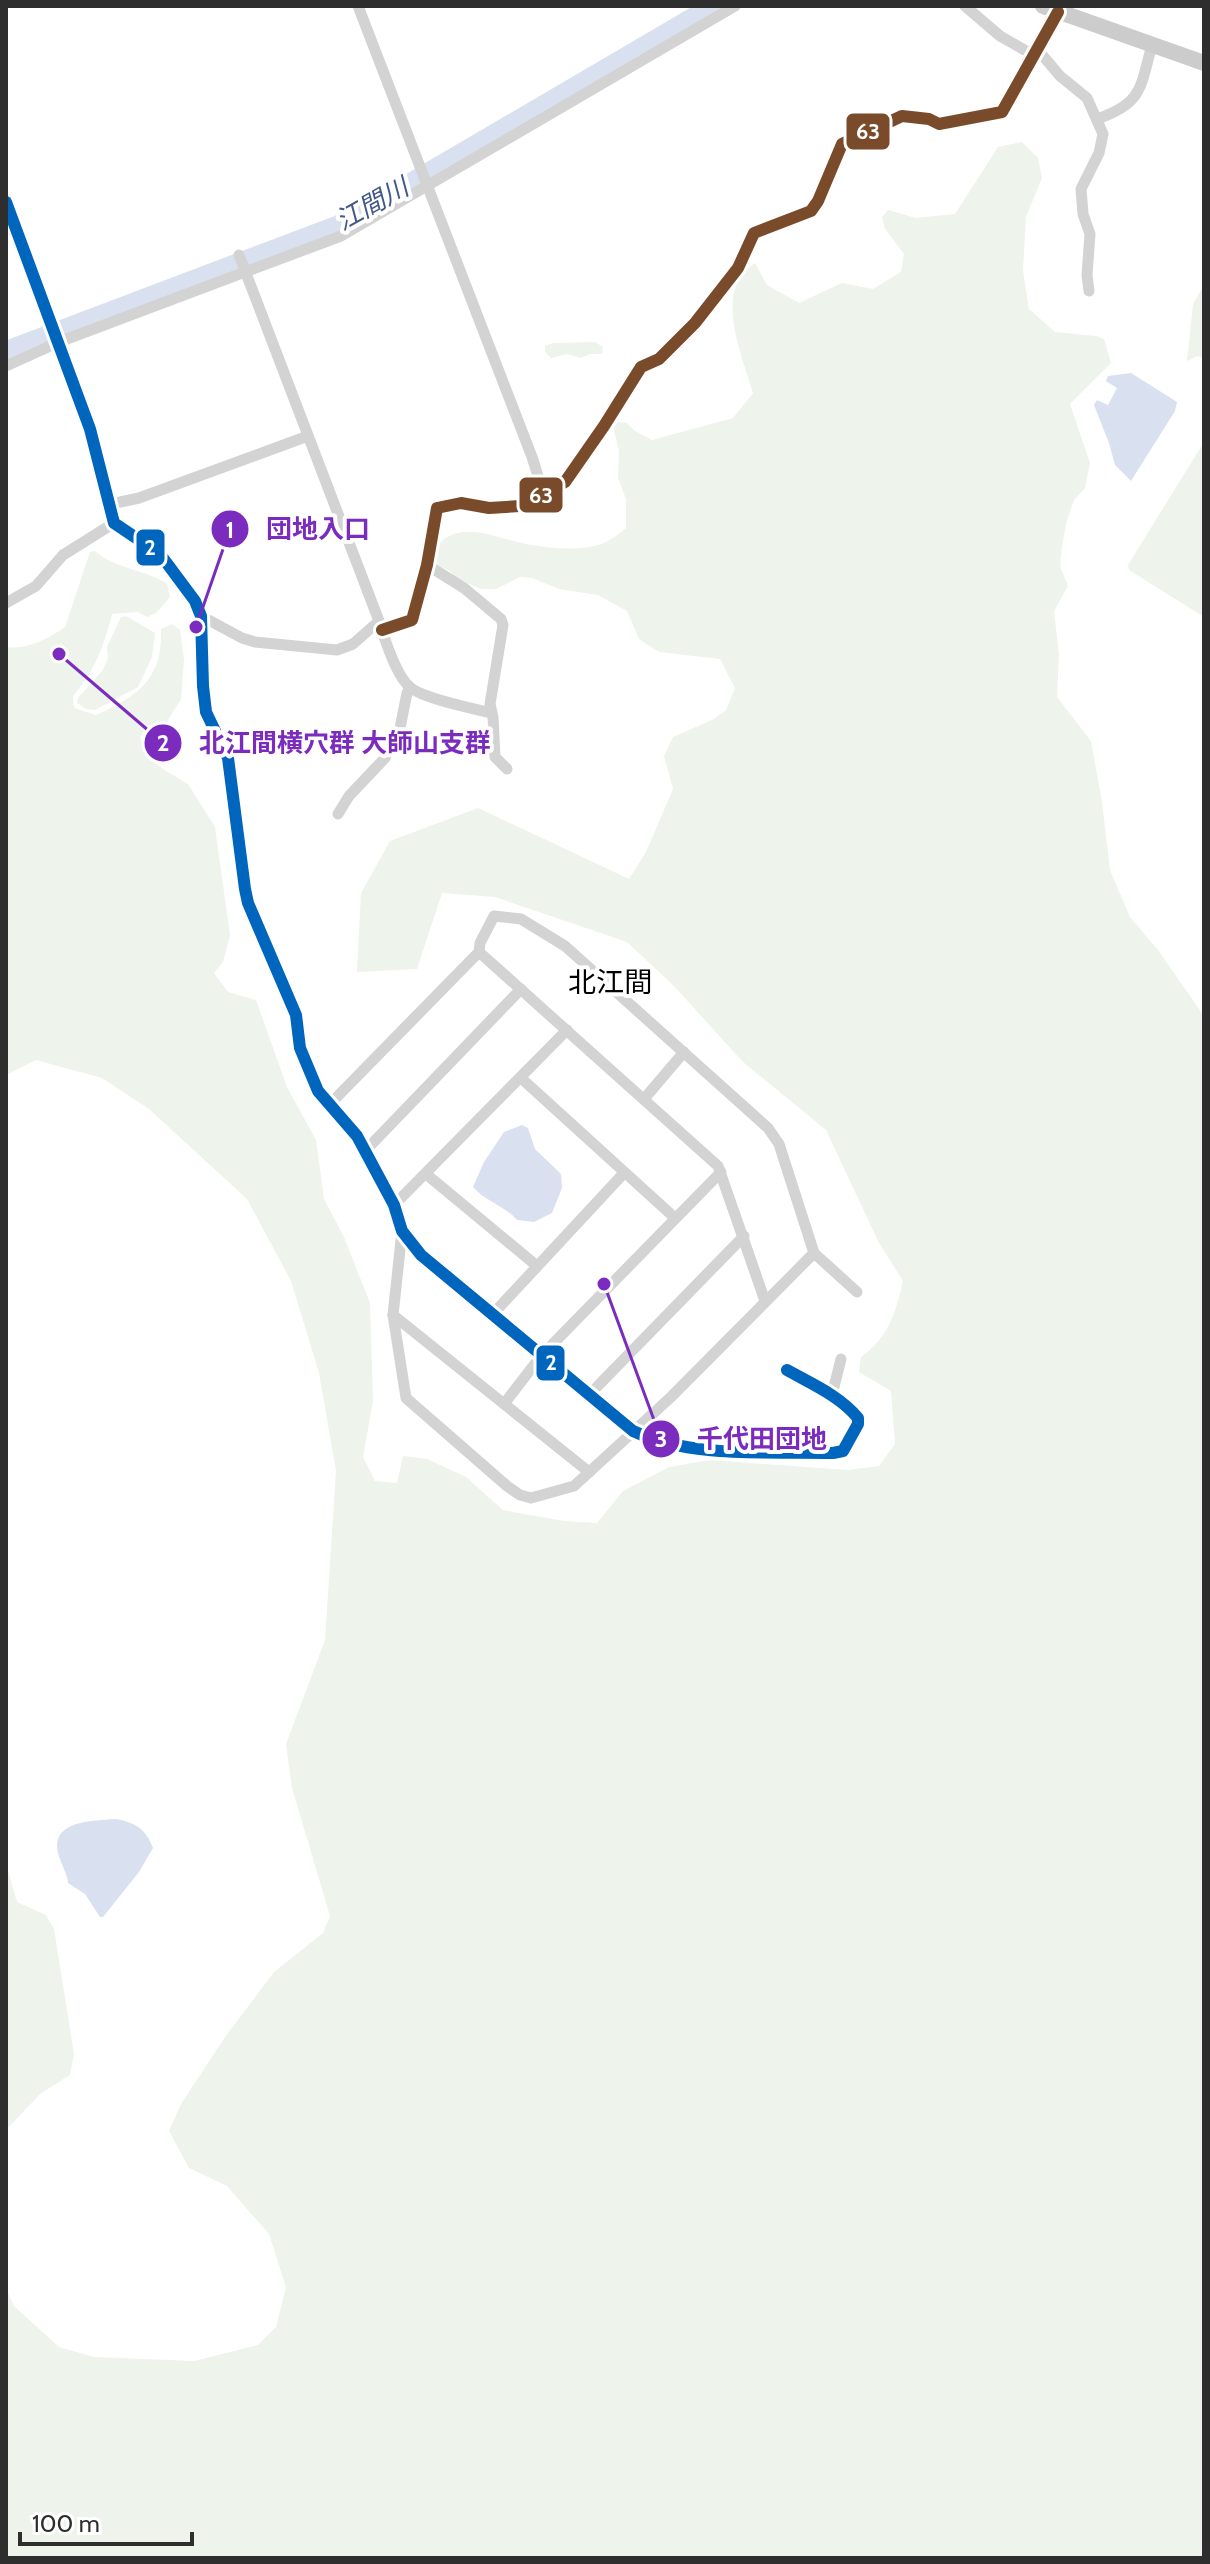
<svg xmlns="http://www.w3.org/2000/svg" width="1210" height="2564" font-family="Cabin,'Noto Sans JP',sans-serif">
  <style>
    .green { fill: #eef3ec }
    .water { fill: #d9e0f0 }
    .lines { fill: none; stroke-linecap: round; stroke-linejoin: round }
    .river { stroke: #d9e0f0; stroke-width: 20 }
    .minor { stroke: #d3d3d3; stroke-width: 11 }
    .tertiary { stroke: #d3d3d3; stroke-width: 14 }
    .secondary { stroke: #ccc; stroke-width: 16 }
    .bus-1-casing { stroke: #fff; stroke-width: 18 }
    .bus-2-casing { stroke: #fff; stroke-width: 18 }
    .bus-1 { stroke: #0065bd; stroke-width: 12 }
    .bus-2 { stroke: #7a4b2a; stroke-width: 12 }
    .labels { text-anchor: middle; stroke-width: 8; stroke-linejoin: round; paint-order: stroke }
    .water-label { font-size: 26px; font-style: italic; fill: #41588b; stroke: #fff }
    .quarter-label { font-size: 28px; fill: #000; stroke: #fff }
    .leader { fill: none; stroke: #7b2cbf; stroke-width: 3 }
    .callout-dot { fill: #7b2cbf; stroke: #fff; stroke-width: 3 }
    .mark-label { font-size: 24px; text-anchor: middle; font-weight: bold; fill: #fff }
    .callout-label { font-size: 26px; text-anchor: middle; font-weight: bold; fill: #7b2cbf; stroke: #fff; stroke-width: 8; stroke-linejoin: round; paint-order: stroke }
    .line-badge { stroke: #fff; stroke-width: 3 }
    .badge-label { font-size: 22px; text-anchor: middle; font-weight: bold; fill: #fff }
  </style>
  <rect width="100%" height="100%" fill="#fff"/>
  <g class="green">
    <path d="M1022,142l16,16 4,20 -16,39 -3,54 6,38 26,23 41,4 8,3 7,24 -41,41 20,59 -5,25 -11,12 -8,24 -4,23 -2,19 8,20 -14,25 5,44 -2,42 34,44 11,61 8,68 20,47 28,33 46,66v1542h-1198v-269l8,17 45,41 35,10 100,4 64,-16 18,-18 10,-40 -17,-53 -42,-48 -38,-18 -20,-37 12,-27 44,-67 49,-65 49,-39 7,-17 -38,-128 -6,-44 39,-104 11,-169 -17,-98 -28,-92 -44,-82 -98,-90 -47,-31 -66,-18 -30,15v-428c21,3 42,-8 59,-20l25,-75 5,-1c20,18 50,18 72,33l3,13 -14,16 -9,4 -9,-5 -26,2c-7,29 -18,59 -39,82l1,12 22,7c42,-19 67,-36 65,-86l11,-5 8,6 4,30 -3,39 -16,26 -18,1 -7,11 8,20 18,14 22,13 27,43 15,108 -7,27 -9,11 14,19 28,8 31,87 29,53 8,59 20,38 26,66 3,98 -10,56 12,24 22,2 6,-27 24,3 39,18 37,33 61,11 33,2 26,-32 46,-24 41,-7 138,10 31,-4 16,-22 -4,-53 -32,-19 2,-15c27,-19 35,-45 42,-76l-24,-38 -53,-113 -83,-68 -69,-76 -47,-44 -132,-45 -53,-4 -25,76 -60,3 4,-79 29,-52 88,-33 151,71 17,-27 27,-63 -9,-33 9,-19 39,-17 14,-10 9,-22 -15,-29 -61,-7 -20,-13 -12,-28 -29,-16 -39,-6 -27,-11 -12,-1 -24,12h-15l-27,-12 -4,-6 -13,-6c-7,-25 16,-35 38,-33 19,2 37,10 56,13 18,3 38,5 57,2 15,-1 26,-9 38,-19v-29l-8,-21 1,-27 -6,-25 5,-4 9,1 8,8 17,9 81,-22 20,-25c-11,-39 -41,-103 2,-130l12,22 32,18 43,-20 31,6 28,-17 3,-18 -19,-25 -3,-12 6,-7 28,8 39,-4 43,-67z"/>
    <path d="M1204,285v74l-6,-3 -11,5 6,-57z"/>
    <path d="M595,342l8,5 -1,7h-12l-9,4 -14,-4 -16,4 -6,-6v-6l8,-3z"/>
    <path d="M1204,442v175l-75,-47 -1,-5z"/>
    <path d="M126,616l29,17 -3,24 -14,30 -43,23 -9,-1 -9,-6 1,-5 25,-28 5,-12 -1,-11 14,-30z"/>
    <path d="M6,1864l11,38 29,13 8,14 20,125 -4,21 -30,19 -34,36z"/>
  </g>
  <g class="water">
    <path d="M1131,373l46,29 -2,9 -44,70 -16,-16 -6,-22 -15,-38 3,-5 11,5 9,-17 -11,-7 2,-5z"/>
    <path d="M522,1125l6,3 7,21 26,25 1,14 -10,25 -18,9 -17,-2c-12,-14 -32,-19 -44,-33l11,-25 20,-30z"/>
    <path d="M115,1819c20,3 31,10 38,29l-14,24 -36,45h-3l-15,-23 -17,-11c-1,-10 -5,-15 -8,-24 -14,-38 29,-38 55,-40z"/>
  </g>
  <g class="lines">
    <path class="river" d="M6,351l333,-126 374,-219"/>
    <g class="minor">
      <path d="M358,6l174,451 12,38"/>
      <path d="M965,6l35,30 35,20"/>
      <path d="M1038,50l22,26 27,22 16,36 -4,19 -18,36 2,25 7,20 -3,41 2,16"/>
      <path d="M1097,119c46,-16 43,-31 55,-74"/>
      <path d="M6,366l53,-24 282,-106 394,-230"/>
      <path d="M111,504l28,-6 169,-62"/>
      <path d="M427,565l37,23 37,31 2,6 -13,79 3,13 2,40 12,12"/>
      <path d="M6,603l30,-17 27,-31 51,-32"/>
      <path d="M201,616l41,22 13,4 82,8 16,-6 26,-23 -140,-366"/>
      <path d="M380,625c6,17 17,53 31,63 14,11 61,20 80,25"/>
      <path d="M382,630l30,-10 15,-55 10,-57 24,-5 28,5 31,-2 45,-24 39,-56 37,-59 18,-8 36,-36 43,-55 16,-35 57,-22 7,-10 24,-57 60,-28 27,3 10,5 63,-12 56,-100"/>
      <path d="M338,814l11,-18 36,-38 15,-30 7,-35 3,-5"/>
      <path d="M479,952l239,214 47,135"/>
      <path d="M521,1078l154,140"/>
      <path d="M644,1099l40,-47"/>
      <path d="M366,1150l155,-161"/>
      <path d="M426,1174l111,92"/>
      <path d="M394,1205l173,-175"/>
      <path d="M402,1231l-9,84 13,83 101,88 13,9 11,3 43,-12 97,-89 143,-144 -35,-109 -11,-16 -203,-182 -44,-27 -27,-3 -14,27 -1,9 -150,153 20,20 17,25 28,55 8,26 19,24 212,176c61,28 133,20 200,22l10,-2 15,-27v-6c-18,-22 -46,-34 -71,-48"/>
      <path d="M814,1253l43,39"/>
      <path d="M393,1315l196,157"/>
      <path d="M492,1315l132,-142"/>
      <path d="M589,1395l155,-159"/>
      <path d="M832,1395l9,-36"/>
      <path d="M504,1404l37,-48 180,-184"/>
    </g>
    <path class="tertiary" d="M6,202l84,227 24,94 46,31 35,47 6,15 2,70 3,26 22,46 17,131 3,14 48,112 4,33 9,25 9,18 11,14"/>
    <path class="secondary" d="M1043,6l161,57"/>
    <defs>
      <path id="bus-1" d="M6,202l84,227 24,94 46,31 35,47 6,15 2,70 3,26 22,46 17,131 3,14 48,112 4,33 18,43 39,45 37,69 8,26 19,24 212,176c61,28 133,20 200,22l10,-2 15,-27v-6c-18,-22 -46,-34 -71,-48"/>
      <path id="bus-2" d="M382,630l30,-10 15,-55 10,-57 24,-5 28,5 31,-2 45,-24 39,-56 37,-59 18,-8 36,-36 43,-55 16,-35 57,-22 7,-10 24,-57 60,-28 27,3 10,5 63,-12 56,-100"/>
    </defs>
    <use href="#bus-1" class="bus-1-casing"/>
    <use href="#bus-2" class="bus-2-casing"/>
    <use href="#bus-1" class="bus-1"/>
    <use href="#bus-2" class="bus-2"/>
  </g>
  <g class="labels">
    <g class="water-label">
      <text transform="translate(372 204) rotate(-29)" y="9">江間川</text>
    </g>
    <g class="quarter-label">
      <text x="610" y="992">北江間</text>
    </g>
  </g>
  <path class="leader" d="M196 627L230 529M59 654L163 743M604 1284L661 1439"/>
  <g class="callout-dot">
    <circle cx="196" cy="627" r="8"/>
    <circle cx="59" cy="654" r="8"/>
    <circle cx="604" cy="1284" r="8"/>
    <circle cx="230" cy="529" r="20"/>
    <circle cx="163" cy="743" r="20"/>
    <circle cx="661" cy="1439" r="20"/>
  </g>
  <g class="mark-label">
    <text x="230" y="538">1</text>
    <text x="163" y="751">2</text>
    <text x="661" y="1447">3</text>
  </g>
  <g class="callout-label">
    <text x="318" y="538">団地入口</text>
    <text x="345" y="752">北江間横穴群 大師山支群</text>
    <text x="762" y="1448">千代田団地</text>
  </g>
  <g class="line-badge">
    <rect x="845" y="112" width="46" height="39" rx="8" fill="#7a4b2a"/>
    <rect x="518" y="476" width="46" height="38" rx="8" fill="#7a4b2a"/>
    <rect x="135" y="528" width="31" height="39" rx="8" fill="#0065bd"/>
    <rect x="535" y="1344" width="31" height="38" rx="8" fill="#0065bd"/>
  </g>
  <g class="badge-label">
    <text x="868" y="139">63</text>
    <text x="541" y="503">63</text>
    <text x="150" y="555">2</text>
    <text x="551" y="1370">2</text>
  </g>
  <rect width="1210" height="2564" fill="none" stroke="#2e2e2e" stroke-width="16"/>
  <path d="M20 2532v12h172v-12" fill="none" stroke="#2e2e2e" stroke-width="4"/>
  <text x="32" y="2532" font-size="24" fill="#2e2e2e" stroke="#ffffff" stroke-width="6" paint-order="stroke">100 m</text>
</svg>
